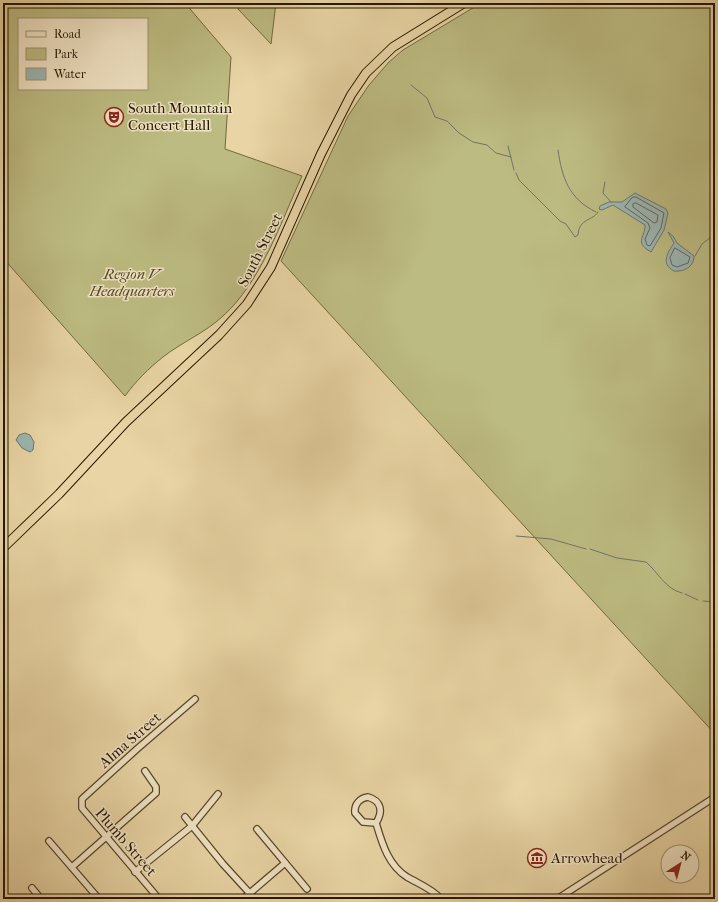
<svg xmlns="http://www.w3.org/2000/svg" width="718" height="902" font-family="'IM FELL French Canon',serif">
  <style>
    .green { fill: #bcbb81; stroke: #716941; fill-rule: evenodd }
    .water { fill: #9cb5b2; stroke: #6d766b }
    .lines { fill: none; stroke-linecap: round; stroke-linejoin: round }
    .shore { stroke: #61665a; stroke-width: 1 }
    .stream { stroke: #6d766b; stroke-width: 1 }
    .minor-casing { stroke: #56462a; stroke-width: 8 }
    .highway-casing { stroke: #261701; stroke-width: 10 }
    .minor { stroke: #f0e3c4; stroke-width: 5.5 }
    .highway { stroke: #e8d4a4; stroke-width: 8 }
    .labels { text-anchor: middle; stroke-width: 3; stroke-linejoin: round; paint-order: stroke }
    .poi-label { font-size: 15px; fill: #261701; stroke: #f0e3c4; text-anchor: start }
    .street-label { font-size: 15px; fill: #261701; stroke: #f0e3c4 }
    .park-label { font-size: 15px; font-style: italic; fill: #534827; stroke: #f0e3c4 }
  </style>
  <rect width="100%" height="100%" fill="#e8d4a4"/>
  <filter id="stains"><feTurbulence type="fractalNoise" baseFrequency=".005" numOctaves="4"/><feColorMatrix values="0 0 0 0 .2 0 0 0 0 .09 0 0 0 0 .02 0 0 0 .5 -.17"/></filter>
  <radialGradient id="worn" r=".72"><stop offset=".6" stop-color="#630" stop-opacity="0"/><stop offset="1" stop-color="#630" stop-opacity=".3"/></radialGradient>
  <g class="green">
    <path d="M3,3h182l46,54 -6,92 77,27c-21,46 -41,106 -79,140 -18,17 -41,26 -60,41 -14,11 -28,25 -38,39l-122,-138zM19,19h128v70h-128z"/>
    <path d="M238,3h38l-5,41 -33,-35z"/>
    <path d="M481,3h234v731l-434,-473 67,-145 21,-31 20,-23 14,-12z"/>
  </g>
  <g class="water">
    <path d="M635,193l31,16 2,4 -4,17 -13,22c-18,-10 -5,-16 -6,-27l-32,-20 -11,5 -3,-1 1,-3 9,-4h13z"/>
    <path d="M668,232l5,4 4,7 17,13c0,11 -10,16 -20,15 -14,-7 -6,-19 0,-28z"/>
    <path d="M25,433l5,2 4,7 -1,8 -3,2 -8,-4 -6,-8 3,-5z"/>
  </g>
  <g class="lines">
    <g class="shore">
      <path d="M633,197h3l28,16 -3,15 -11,18 -3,-1 -2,-6 5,-11 -2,-5 -23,-16z"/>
      <path d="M636,203l22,12 -1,7 -3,1 -21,-16v-3z"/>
      <path d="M675,248l15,9 -2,6 -11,4 -5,-2 -2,-7z"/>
    </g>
    <g class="stream">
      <path d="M411,85l16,13 8,19 12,4 12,12 14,9 14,3 9,8 15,4"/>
      <path d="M508,146l6,24"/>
      <path d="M558,150c4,28 11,49 38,62"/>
      <path d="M516,173l3,7 41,41 6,3 9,13 3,-2c1,-17 15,-14 20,-23"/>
      <path d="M605,182l-2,11 8,9"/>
      <path d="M695,256l7,-12 13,-10"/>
      <path d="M516,536l35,3 35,10"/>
      <path d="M590,549l27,9 29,4c12,10 19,27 36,31"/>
      <path d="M685,594l13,6"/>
      <path d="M703,601l12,1"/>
    </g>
    <defs>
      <g id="minor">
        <path d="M368,797c14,4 15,15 8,26l-13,-1 -8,-9c-1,-9 5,-15 13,-16z"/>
        <path d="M185,817l38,47 32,35"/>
        <path d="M376,823c6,20 12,42 31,54 12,7 24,11 34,22"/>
        <path d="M257,829l50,60"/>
        <path d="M49,841l50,58"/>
        <path d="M72,867l84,-74v-6l-11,-16"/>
        <path d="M135,872l57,-46 26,-32"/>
        <path d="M32,888l9,11"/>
        <path d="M159,899l-77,-91v-9l55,-50 58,-50"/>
        <path d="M243,899l42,-36"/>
        <path d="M557,899l158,-102"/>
      </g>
      <path id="highway" d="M3,548l56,-54 67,-72 93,-87 28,-31 24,-37 50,-113 30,-59 15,-22 27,-26 71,-44"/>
    </defs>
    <use href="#minor" class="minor-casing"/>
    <use href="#highway" class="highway-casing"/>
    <use href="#minor" class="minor"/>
    <use href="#highway" class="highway"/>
  </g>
  <defs>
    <symbol id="theatre-ring" viewBox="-11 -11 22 22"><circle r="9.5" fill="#f0e3c4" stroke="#8f2418" stroke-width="1.5"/><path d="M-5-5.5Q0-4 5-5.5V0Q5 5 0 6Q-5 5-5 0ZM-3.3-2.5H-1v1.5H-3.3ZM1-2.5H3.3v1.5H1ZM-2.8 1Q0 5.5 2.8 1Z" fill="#8f2418"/></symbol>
    <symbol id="museum-ring" viewBox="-11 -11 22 22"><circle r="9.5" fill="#f0e3c4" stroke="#8f2418" stroke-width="1.5"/><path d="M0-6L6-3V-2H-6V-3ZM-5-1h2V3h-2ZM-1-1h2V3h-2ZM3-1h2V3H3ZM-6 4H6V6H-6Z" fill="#8f2418"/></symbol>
  </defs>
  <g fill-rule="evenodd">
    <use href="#theatre-ring" x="103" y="106" width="22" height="22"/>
    <use href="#museum-ring" x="526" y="847" width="22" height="22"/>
  </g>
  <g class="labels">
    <g class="poi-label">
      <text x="128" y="113">South Mountain<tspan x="128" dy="17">Concert Hall</tspan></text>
      <text x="551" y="863">Arrowhead</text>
    </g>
    <g class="street-label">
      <text transform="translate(260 250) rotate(-63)" y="5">South Street</text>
      <text transform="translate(130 740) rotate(-41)" y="5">Alma Street</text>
      <text transform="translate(126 842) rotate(49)" y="5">Plumb Street</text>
    </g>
    <g class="park-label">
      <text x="132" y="279">Region V<tspan x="132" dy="17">Headquarters</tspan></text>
    </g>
  </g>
  <rect width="718" height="902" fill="none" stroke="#e8d4a4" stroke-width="16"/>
  <rect x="4" y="4" width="710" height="894" fill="none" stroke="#261701" stroke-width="2"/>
  <rect x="8" y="8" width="702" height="886" fill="none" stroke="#261701"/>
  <rect x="18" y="18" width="130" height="72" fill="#f0e3c4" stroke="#9f9176"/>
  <rect x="26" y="31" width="20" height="6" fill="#f0e3c4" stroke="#9f9176"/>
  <text x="54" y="38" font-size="12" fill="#261701">Road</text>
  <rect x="26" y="48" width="20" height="12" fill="#bcbb81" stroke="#9f9176"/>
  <text x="54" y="58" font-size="12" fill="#261701">Park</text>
  <rect x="26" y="68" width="20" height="12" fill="#9cb5b2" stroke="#9f9176"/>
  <text x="54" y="78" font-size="12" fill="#261701">Water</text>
  <g transform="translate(680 864) rotate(36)"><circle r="19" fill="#f0e3c4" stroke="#9f9176"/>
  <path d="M0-3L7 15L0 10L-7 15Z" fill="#8f2418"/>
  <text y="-6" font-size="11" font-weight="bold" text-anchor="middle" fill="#261701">N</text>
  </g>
  <rect width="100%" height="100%" filter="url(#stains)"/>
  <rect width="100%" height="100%" fill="url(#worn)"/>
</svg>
